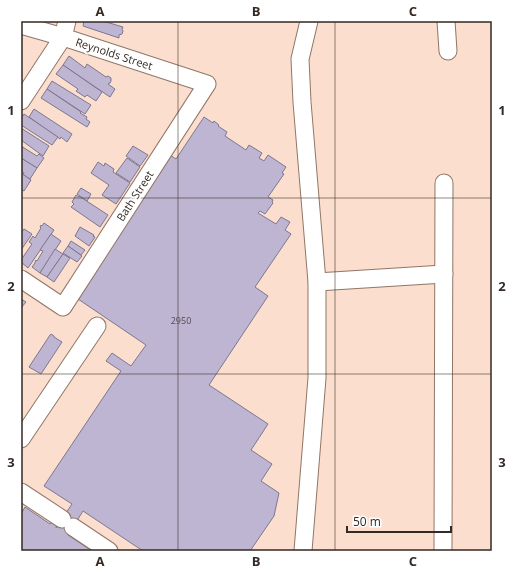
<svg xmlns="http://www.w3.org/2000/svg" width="513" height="572" font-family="'Open Sans',sans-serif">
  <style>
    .building { fill: #bdb5d1; stroke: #7e7790 }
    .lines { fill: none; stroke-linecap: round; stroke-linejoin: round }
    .minor-casing { stroke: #907667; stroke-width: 19 }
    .minor { stroke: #fff; stroke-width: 17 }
    .grid { fill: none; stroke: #342923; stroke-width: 1; stroke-opacity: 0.55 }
    .labels { text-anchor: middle; stroke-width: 4; stroke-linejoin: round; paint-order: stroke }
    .number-label { font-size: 9px; fill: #564c4e }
    .street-label { font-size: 11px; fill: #342923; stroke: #fff }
    .neatline { fill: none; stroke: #342923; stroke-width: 1.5 }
    .grid-label { font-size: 13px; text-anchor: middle; font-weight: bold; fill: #342923 }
  </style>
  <rect width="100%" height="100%" fill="#fbdecd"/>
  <g class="building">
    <path d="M84,21h19l20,6 -1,2 1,2 -1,3 -3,1v3l-36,-12z"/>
    <path d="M69,56l16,12 2,-4 19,13 2,-1 3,2v3l-1,2 -2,1 7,5 -5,8 -47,-32z"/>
    <path d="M63,65l39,27 -6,9 -9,-6 -2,2 -9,-6 2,-2 -22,-15z"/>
    <path d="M52,81l39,24 -6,9 -38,-25z"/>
    <path d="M47,89l34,23 -1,1 7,4 -1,2 4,3 -3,5 -46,-29z"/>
    <path d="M34,109l38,25 -5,8 -6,-5 -1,2 -31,-22z"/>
    <path d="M24,114l34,23 -6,8 -31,-20v-6z"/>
    <path d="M204,117l9,6 1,-2 5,4 -1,1 9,6 -2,4 21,14 3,-5 13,8 -3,5 5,3 4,-6 18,12 -4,6 2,1 -16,23 5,3 -1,2 1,1 -8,11 -5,-3 -2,2 18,11 5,-7 9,5 -5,8 6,4 -36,53 13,9 -59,89 59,39 -17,26 21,14 -11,17 18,12 -5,23 -24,35h-107l-60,-40 -15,24 24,16h-71v-37l4,-7 25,17 2,-3 5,4 -1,3 16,-24 -28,-18 77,-115 -15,-10 6,-8 19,13 15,-21 -71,-48 95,-142 6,4z"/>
    <path d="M21,128l28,18 -6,10 -22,-16z"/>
    <path d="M21,146l16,10 2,-2 5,4 -7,10 -16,-10z"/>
    <path d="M133,146l15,9 -8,11 -14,-10z"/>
    <path d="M21,158l16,10 -7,11 -7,-4 1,-2 -3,-2z"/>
    <path d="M127,158l13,9 -10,15 -14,-9z"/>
    <path d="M98,162l6,4 1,-3 9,6 -1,3 17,11 -14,21 -14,-9 7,-10 -18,-12z"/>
    <path d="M21,173l10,7 -7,11 -3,-2z"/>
    <path d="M81,188l10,6 -4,7 -10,-7z"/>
    <path d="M76,195l3,2v-1l29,19 -8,12 -29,-20 3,-3 -2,-2z"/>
    <path d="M44,223l10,7 -26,38 -7,-6v-2l11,-16 -3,-2 4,-6 2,2 6,-10 -1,-1 1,-2 1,1z"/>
    <path d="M80,227l14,8 -1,1 2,1 -6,9 -14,-10z"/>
    <path d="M24,229l8,5 -11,16v-17z"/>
    <path d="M51,234l10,7 -21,32 -8,-6 3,-4v-1l1,-2 1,1 6,-10 -3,-1z"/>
    <path d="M71,241l14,9 -4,5 -13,-9z"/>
    <path d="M68,246l14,10 -5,6 -14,-9z"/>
    <path d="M55,249l8,5 -16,23 -7,-4z"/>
    <path d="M63,254l7,4 -16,24 -7,-5z"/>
    <path d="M21,299l5,3 -5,6z"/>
    <path d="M51,334l3,2v1l8,5 -21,32 -12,-7 21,-32z"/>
  </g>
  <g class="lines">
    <defs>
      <g id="minor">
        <path d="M446,21l2,30"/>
        <path d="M21,25l42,12 144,47 -144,223 -42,-28"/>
        <path d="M21,101l42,-64 4,-16"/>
        <path d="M317,282l127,-8"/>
        <path d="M21,439l76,-113"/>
        <path d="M21,492l41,27"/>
        <path d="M73,527l36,24"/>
        <path d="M303,551l14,-173v-96l-15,-180 -2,-43 9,-38"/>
        <path d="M443,551l1,-368"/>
      </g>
    </defs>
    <use href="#minor" class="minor-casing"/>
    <use href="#minor" class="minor"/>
  </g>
  <path class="grid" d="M178,21v530M335,21v530M21,198h471M21,374h471"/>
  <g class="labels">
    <g class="number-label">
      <text x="181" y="324">2950</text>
    </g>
    <g class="street-label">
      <text transform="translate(114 54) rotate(18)" y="4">Reynolds Street</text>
      <text transform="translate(135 196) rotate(-57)" y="4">Bath Street</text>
    </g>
  </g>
  <rect width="513" height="572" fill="none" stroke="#ffffff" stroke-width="44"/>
  <path d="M347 526v6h104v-6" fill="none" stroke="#342923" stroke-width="2"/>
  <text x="353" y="526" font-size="12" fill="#342923" stroke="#ffffff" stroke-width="3" paint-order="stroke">50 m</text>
  <rect x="22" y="22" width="469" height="528" class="neatline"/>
  <g class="grid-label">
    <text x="100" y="16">A</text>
    <text x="256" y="16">B</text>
    <text x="413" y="16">C</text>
    <text x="11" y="115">1</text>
    <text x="502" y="115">1</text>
    <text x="11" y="291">2</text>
    <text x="502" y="291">2</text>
    <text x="11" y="467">3</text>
    <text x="502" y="467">3</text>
    <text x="100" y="566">A</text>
    <text x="256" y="566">B</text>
    <text x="413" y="566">C</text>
  </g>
</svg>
